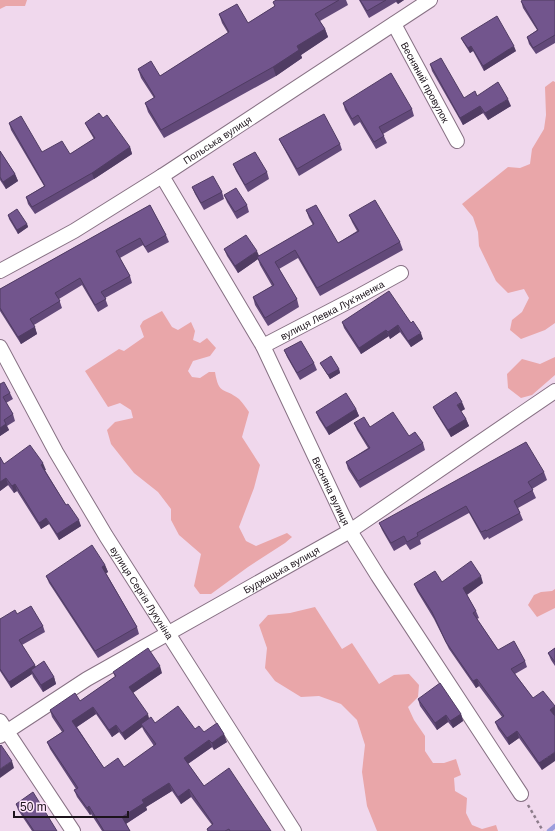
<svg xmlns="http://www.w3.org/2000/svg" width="555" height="831" font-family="Helvetica,sans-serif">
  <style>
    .green { fill: #e9a6a9 }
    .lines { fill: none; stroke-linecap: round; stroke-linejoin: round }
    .stream { stroke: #9c9ddd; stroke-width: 4.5 }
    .minor-casing { stroke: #877184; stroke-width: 16 }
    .path { stroke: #8d7c8b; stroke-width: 2.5; stroke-dasharray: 3 3; stroke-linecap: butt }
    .minor { stroke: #fff; stroke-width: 14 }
    .wall { fill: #624979; fill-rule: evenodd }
    .shaded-wall { fill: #503c63 }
    .building { fill: #72558d; stroke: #503c63 }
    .labels { text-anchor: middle; stroke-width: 4; stroke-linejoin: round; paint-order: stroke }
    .street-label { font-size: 10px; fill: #1c131b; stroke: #fee5fb }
  </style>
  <rect width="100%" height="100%" fill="#f0d8ed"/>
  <g class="green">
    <path d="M0,0h27l-2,6h-19l-6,3z"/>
    <path d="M553,81l2,1v241l-10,7 -24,9 -11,-9 2,-10 10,-8 7,-14 -5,-9 -16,4 -12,-12 -17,-35 -1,-14 -5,-15 -11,-13 46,-37 12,1 10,-4 2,-15 12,-20 2,-14 -1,-28z"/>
    <path d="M162,311l10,16 6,3 13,-8 4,9 -2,9 7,3 7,-5 9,10 -6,8 -17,5 -5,10 4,6 8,1 9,-6h6c4,24 9,15 24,27 4,4 7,9 10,13l-7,25 18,28 -6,23 -15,39 7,14 10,5 31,-13 5,4 -7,6 -37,24 -37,27h-11l-6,-8 7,-32 -22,-19 -8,-15v-11l-13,-17 -24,-19 -23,-29 -4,-14 8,-8 18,-4 -2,-8 -11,-7 -12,4 -23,-36 34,-22 5,2 20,-14 -4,-11 3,-5z"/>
    <path d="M555,357v18l-23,20 -11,3 -13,-10 -1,-14 15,-15 18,5z"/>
    <path d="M555,589v19l-18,9 -9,-12 6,-10 7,-3 11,-1z"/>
    <path d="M315,607l27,42 10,-6 27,41 15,-9 15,-1 10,11 -1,12 -10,10 6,13 11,16v15l8,12h11l12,-4 5,16 -7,3 1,13 12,7 -1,15 6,12 10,4 14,-4 2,6h-121l-10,-25 -5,-34 3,-27 -8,-25 -16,-16 -22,-8 -18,1 -26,-16 -10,-13 2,-20 -8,-23 9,-10 22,-2z"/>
  </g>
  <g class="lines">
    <path class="stream" d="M549,831l6,-5"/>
    <defs>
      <g id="minor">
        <path id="s1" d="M394,24l63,117"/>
        <path id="s2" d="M162,176l101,170 87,185 28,45 143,218"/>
        <path id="s3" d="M0,271l74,-40 88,-55 268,-176"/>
        <path id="s4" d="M263,346l98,-51 40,-22"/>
        <path id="s5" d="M0,347l56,105 50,84 188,295"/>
        <path d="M0,721l73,110"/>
        <path id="s6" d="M0,736l87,-57 263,-148 205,-140"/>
      </g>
    </defs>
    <use href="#minor" class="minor-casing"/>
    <path class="path" d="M528,805l15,26"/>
    <use href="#minor" class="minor"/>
  </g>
  <g class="wall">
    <path d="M276,0h70l2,5 -28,16 5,8 3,8 -27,18 1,3 -26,18 -112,62 -16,-26 -3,-9 9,-5 -13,-20 -3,-9 22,7 68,-43 -6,-10 -3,-9 29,9 27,-17 -2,-4z"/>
    <path d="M359,0h45l-6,4 -2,-2 -27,16z"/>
    <path d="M555,0v43l-19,11 -7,-10 -2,-7 10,-7 -14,-22 -2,-7z"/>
    <path d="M461,38l55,13 -32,20 -11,-20 -3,2 -7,-11z"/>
    <path d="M430,64l34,34 13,-2 34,10 -23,14 -5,-7 -20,12 -31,-54z"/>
    <path d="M343,103l69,6 2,7 -31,18 4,9 -11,6 -16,-27 -6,4 -9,-16z"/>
    <path d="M103,118l27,29 2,7 -38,25 -59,35 -7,-10 -2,-7 18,-11 -33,-56 -2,-7 33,29 28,2 24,-15 -6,-10 -3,-6z"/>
    <path d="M279,139l61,5 2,6 -43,26 -17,-31z"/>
    <path d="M0,151l15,23 3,7 -12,8 -6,-9z"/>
    <path d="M233,164l34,8 2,7 -21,13 -12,-21z"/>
    <path d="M192,187l30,5 2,7 -20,11 -9,-16z"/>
    <path d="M224,195l23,10 2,7 -12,7 -10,-17z"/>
    <path d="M150,205l16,30 3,7 -21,11 -5,-8 -23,13 10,18 2,7 -27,15 3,8 -10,6 -16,-27 -23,14 3,9 -28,17 3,9 -16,10 -21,-33v-22z"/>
    <path d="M306,210l32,33 19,-12 -5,-9 -3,-7 51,27 3,8 -83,46 -22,-38 -19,11 18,30 2,8 -31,19 -13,-21 -2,-8 19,-11 -12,-21 -2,-6 -20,14 -11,-17 -3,-7 35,7 54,-31 -4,-7z"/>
    <path d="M8,215l19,9 1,3 -10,7 -9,-15z"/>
    <path d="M342,322l69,1 12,16 -12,8 -11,-15 -10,7 -1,-3 -28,18 -17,-26z"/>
    <path d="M284,350l30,13 3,7 -17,10 -13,-23z"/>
    <path d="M320,363l19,6 1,4 -10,6 -8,-13z"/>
    <path d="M0,384l10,9 3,6 -7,4 7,11 2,7 -8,5 2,4 -9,6z"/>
    <path d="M433,407l32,2 -4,2 5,8 3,7 -18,11 -15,-24z"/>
    <path d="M356,409l3,7 -30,19 -10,-16 -3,-7z"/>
    <path d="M354,423l55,13 14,7 2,7 -65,38 -12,-19 -2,-7 22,-14 -11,-18z"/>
    <path d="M0,457l4,7 42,6h-1l21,35 15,21 -22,14 -10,-16 -8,5 -24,-38 -3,2 -6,-8 -8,6z"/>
    <path d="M544,472l3,8 -15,9 4,9 -18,10 2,5 3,7 -34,19 -1,-2 -4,3 -15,-27 -49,27 1,4 -11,6 -4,-6 -12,7 -12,-21 -3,-7z"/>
    <path d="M105,565l3,7 -2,1 31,54 2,7 -41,24 -49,-75 -3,-7z"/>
    <path d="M442,582l41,1 -16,12 9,16 3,7 -2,1 21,31 27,11 2,6 -12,7 18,24 22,10v7h-1l-12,55 -23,-32 -10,7 -11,-16 -3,-7 7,-5 -23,-31 -3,2 -27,-39 -15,-30 -17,-28 -3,-7z"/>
    <path d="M17,614l26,12 2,6 -23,13 14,22 18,10 2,7 -13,8 -10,-15 -1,-3 -21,14 -11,-17v-52z"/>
    <path d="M555,648v18l-4,-6 -3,-7z"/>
    <path d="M113,672l49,1 -29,20 16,26 6,4 40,6 9,3 23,10 -13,8 -2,-3 -24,17 16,22 67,45h-63l-1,-2 5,-4 -21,-28 -10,7 -9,-13 -26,16 1,3 -21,14 4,7h-28l-11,-17 -1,1 -13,-18 -3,-7 2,-1 -26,-40 -3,-7 15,-10 -10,-15 -2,-7 30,-9 35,-24zM96,714l16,23 7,-5 6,8 17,-13 2,4 10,15 -30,21 -20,1 -27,-41z"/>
    <path d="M418,699l43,15 2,7 -10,7 -5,-6 -11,8 -17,-24z"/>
    <path d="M16,804l41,27h-25l-14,-21z"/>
  </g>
  <g class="shaded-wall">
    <path d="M396,0h8l-6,4z"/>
    <path d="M325,29l3,8 -27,18 1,3 -26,18 -3,-9 24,-21z"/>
    <path d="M471,46l2,5 -3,2 -2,-5z"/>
    <path d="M514,46l2,5 -32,20 -1,-5z"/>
    <path d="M508,99l3,7 -23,14 -3,-7z"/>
    <path d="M480,106l3,7 -20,12 -3,-7z"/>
    <path d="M130,147l2,7 -38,25 -2,-6z"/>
    <path d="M15,174l3,7 -12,8 -3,-7z"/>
    <path d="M27,224l1,3 -10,7 -1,-4z"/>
    <path d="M257,251l3,7 -3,-1 1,2 -20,14 -3,-7z"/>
    <path d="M398,325l2,7 -10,7 -2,-7z"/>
    <path d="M35,327l2,7 -16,10 -3,-7z"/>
    <path d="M386,330l3,6 -28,18 -2,-6z"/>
    <path d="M421,333l2,6 -12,8 -3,-6z"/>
    <path d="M339,369l1,4 -10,6 -2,-4z"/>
    <path d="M462,402l3,7 -5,3 -3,-7z"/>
    <path d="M356,409l3,7 -30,19 -3,-7z"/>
    <path d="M466,419l3,7 -18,11 -3,-7z"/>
    <path d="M6,424l3,6 -9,6v-8z"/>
    <path d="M43,463l3,7 -3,1 -2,-6z"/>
    <path d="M6,478l2,7 -8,6v-9z"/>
    <path d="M15,484l2,7 -3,2 -2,-7z"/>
    <path d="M46,518l3,6 -8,5 -2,-6z"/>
    <path d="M79,520l2,6 -22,14 -2,-6z"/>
    <path d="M105,565l3,7 -3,2 -3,-7z"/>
    <path d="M481,576l2,7 -17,12 -3,-7z"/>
    <path d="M35,665l2,6 -6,-1 1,4 -21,14 -2,-6z"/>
    <path d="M160,666l2,7 -31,21 -2,-7z"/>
    <path d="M54,677l2,7 -13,8 -2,-7z"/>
    <path d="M477,679l2,7 -3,2 -3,-7z"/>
    <path d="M555,706v9l-2,1 -3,-6z"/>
    <path d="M93,707l3,7 -21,14 -3,-7z"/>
    <path d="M148,714l2,8 -9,2 1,3 -17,13 -3,-7z"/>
    <path d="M461,714l2,7 -10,7 -3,-7z"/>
    <path d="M446,715l2,7 -11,8 -2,-7z"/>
    <path d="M116,725l3,7 -7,5 -3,-7z"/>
    <path d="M517,731l2,7 -10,7 -2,-7z"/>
    <path d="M224,734l3,8 -13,8 -2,-7z"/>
    <path d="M209,740l3,7 -26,18 -2,-7z"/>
    <path d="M555,752v9l-13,9 -3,-7z"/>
    <path d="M12,761l2,7 -14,10v-9z"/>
    <path d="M169,783l3,8 -26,16 1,3 -23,15 -2,-8 20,-17z"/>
    <path d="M189,789l2,8 -10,7 -3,-7z"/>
    <path d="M89,806l2,8 -1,1 -3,-7z"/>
  </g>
  <g class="building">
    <path d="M276,0h63l-24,14 10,15 -28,17 2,4 -26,17 -112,63 -16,-27 10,-6 -17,-28 13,-8 9,15 69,-44 -10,-18 18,-10 11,19 27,-17 -2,-4z"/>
    <path d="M360,0h26l-19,11z"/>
    <path d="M523,0h32v35l-22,13 -6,-11 11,-7 -17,-29z"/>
    <path d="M497,16l17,30 -31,20 -12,-20 -3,2 -7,-10z"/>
    <path d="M441,58l23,40 11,-7 2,5 21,-14 10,17 -23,14 -5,-7 -20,12 -30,-54z"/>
    <path d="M391,73l21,36 -33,18 5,9 -10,6 -16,-27 -6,4 -9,-16z"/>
    <path d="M99,113l4,5 4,-3 23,32 -38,26 -60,34 -6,-10 19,-11 -36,-63 12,-7 21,36 20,-11 8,13 25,-16 -10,-15z"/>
    <path d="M324,114l16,30 -43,25 -18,-30z"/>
    <path d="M0,151l15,23 -12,8 -3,-5z"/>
    <path d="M255,152l12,20 -22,13 -12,-21z"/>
    <path d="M213,176l9,16 -21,11 -9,-16z"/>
    <path d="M236,188l11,17 -12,7 -11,-17z"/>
    <path d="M375,200l25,42 -83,46 -22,-38 -20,12 22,37 -32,19 -12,-21 21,-12 -17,-28 57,-33 -8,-14 10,-5 22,38 21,-12 -10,-16z"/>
    <path d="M150,205l16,30 -21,12 -5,-9 -24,13 14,25 -29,16 5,7 -11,6 -15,-27 -25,15 5,8 -30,18 5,8 -17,10 -18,-29v-19z"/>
    <path d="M17,209l10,15 -10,6 -9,-15z"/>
    <path d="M246,235l11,16 -22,15 -11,-17z"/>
    <path d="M389,291l22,32 2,-2 8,12 -13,8 -10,-16 -10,7 -2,-2 -27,18 -17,-26z"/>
    <path d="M301,341l13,22 -17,10 -13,-23z"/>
    <path d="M331,356l8,13 -11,6 -8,-12z"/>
    <path d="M4,382l6,11 -7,4 10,17 -9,6 2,4 -6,4v-44z"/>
    <path d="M456,392l6,10 -5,3 9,14 -18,11 -15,-23z"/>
    <path d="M346,393l10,16 -30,19 -10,-16z"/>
    <path d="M393,412l16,24 6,-4 8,11 -65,38 -12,-19 24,-14 -16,-25 10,-6 6,10z"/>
    <path d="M526,442l18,30 -16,10 5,8 -19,11 6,12 -34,18v-1l-5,2 -15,-26 -49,27 1,3 -11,6 -3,-6 -13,7 -12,-20z"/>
    <path d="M30,445l13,18 -2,2 25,40 2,-1 11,16 -22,14 -11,-16 -7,5 -24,-39 -3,2 -6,-8 -6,4v-25l4,7z"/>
    <path d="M92,545l13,20 -3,2 35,60 -42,24 -49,-75z"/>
    <path d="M471,561l10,15 -18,12 13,23 -3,2 25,37 16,-9 11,20 -14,8 22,29 10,-7 12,15 -5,4 5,6v36l-16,11 -22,-32 -10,7 -12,-16 9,-6 -27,-37 -4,2 -27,-39 -14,-30 -18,-28 21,-13 7,11z"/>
    <path d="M31,606l12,20 -24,14 16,25 -26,17 -9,-13v-50l15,-9 2,4z"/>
    <path d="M148,648l12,18 -31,21 19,27 -26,19 -6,-8 -7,5 -16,-23 -21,14 32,47 14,-10 6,9 32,-23 -15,-20 10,-7 4,6 23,-17 17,23 4,-3 5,6 13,-9 7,11 -12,9 -3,-3 -25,18 20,28 25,-18 42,63h-41l-1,-2 -4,2h-17l-1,-2 6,-5 -24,-35 -11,8 -9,-14 -27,17 2,3 -22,14 8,14h-26l-15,-25 -2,2 -13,-18 4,-2 -31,-46 17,-11 -14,-21 25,-17 5,8 36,-25 -3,-4z"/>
    <path d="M555,648v14l-7,-9z"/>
    <path d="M44,661l10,16 -13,8 -10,-15z"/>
    <path d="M440,683l21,31 -11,7 -4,-6 -11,8 -17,-24z"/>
    <path d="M1,745l11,16 -12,8v-23z"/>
    <path d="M33,792l24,39h-23l-18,-27z"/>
  </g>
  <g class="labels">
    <g class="street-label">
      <text dy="4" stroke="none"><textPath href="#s1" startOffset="66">Весняний провулок</textPath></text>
      <text dy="4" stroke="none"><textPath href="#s3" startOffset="254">Польська вулиця</textPath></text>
      <text dy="4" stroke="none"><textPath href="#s4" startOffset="78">вулиця Левка Лук'яненка</textPath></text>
      <text dy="4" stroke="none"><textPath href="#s2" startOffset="358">Весняна вулиця</textPath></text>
      <text dy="4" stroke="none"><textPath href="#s6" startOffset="327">Буджацька вулиця</textPath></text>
      <text dy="4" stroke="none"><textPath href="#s5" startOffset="284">вулиця Сергія Лукуніна</textPath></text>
    </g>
  </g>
  <path d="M14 811v6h114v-6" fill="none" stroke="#1c131b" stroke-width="2"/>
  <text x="20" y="811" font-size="12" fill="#1c131b" stroke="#fee5fb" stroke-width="3" paint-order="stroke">50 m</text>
</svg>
